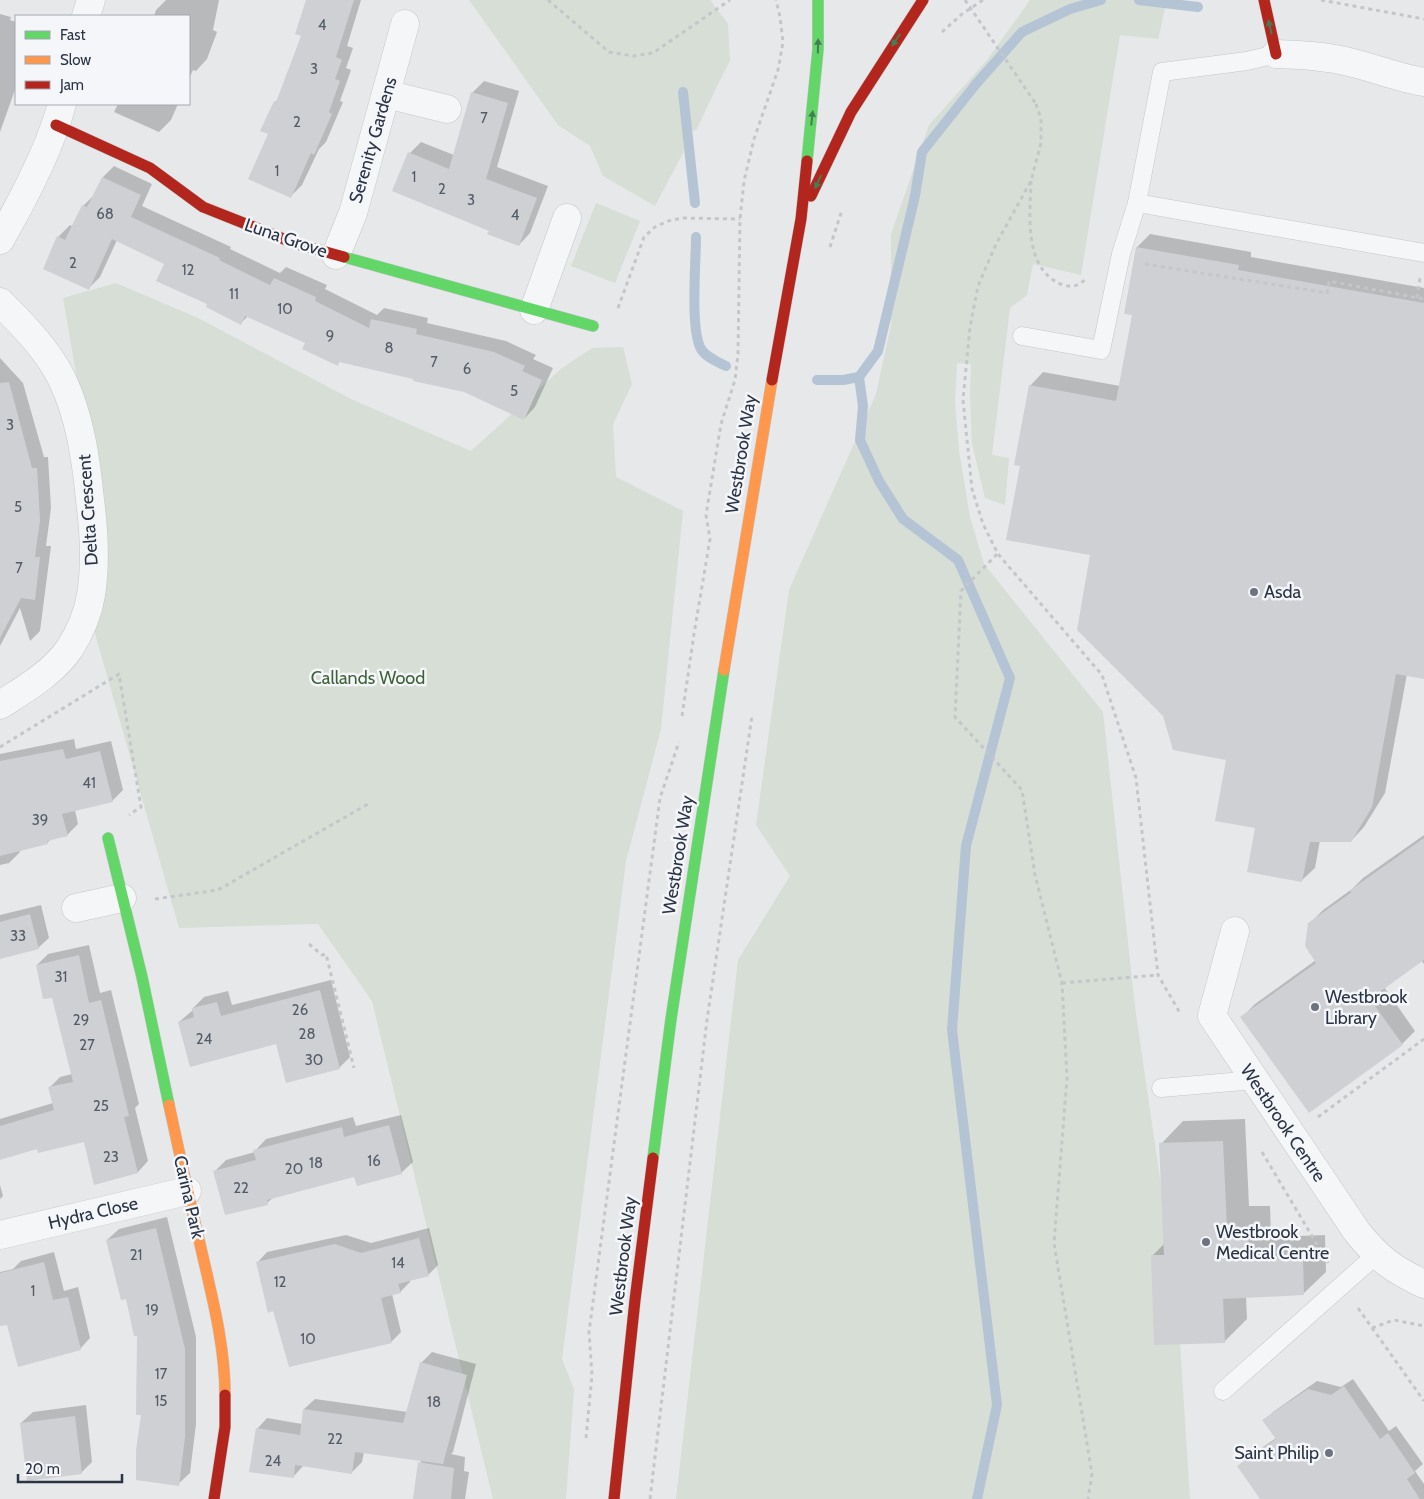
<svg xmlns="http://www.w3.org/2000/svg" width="1424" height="1499" font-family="Cabin,sans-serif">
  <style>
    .green { fill: #d6ded6 }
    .shadow { fill: #0003 }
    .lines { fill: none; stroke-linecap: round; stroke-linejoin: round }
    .stream { stroke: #b4c4d5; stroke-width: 10 }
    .building { fill: #ced0d3 }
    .lane-casing { stroke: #c4c6c8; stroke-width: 19 }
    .street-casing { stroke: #c4c6c8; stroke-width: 29 }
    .fast-casing { stroke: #c4c6c8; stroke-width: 12 }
    .slow-casing { stroke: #c4c6c8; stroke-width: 12 }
    .jam-casing { stroke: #c4c6c8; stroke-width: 12 }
    .path { stroke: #c5c6ca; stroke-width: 3; stroke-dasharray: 4 4; stroke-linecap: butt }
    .lane { stroke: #f5f6f7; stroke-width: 18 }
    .street { stroke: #f5f6f7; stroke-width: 28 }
    .fast { stroke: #63d668; stroke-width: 11 }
    .slow { stroke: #ff974d; stroke-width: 11 }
    .jam { stroke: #b3261e; stroke-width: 11 }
    .path-bridge { stroke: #c5c6ca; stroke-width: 3; stroke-dasharray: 4 4; stroke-linecap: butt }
    .oneway { fill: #447d55 }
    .poi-dot { fill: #6c737f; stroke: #f4f6f9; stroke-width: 2 }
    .labels { text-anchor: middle; stroke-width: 5; stroke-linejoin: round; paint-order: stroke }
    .number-label { font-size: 15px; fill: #545c69 }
    .street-label { font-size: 18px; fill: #2b3445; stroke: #f4f6f9 }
    .poi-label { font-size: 18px; fill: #2b3445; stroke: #f4f6f9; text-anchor: start }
    .park-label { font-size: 18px; fill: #3f6138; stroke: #f4f6f9 }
  </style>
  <rect width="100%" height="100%" fill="#e6e8ea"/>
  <g class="green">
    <path d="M469,0h241l18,24 2,37 -14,27 -19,41 -14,7 1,15 -29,55 -52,-30 -13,-30 -32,-21z"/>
    <path d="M1030,0h137l-9,39 -38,-4 -39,240 -48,-11 -6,31 -17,13 -18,147 17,3 -4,47 -20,-7 -13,-54 -2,-47 1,-33 -14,-1 -2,40 4,48 11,66 14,47 119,148 32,295 42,289 13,203h-514l62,-539 52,-84 -34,-51 33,-235 87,-196 15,-69v-91l38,-109 59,-66z"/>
    <path d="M596,203l44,18 -25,62 -44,-17z"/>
    <path d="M116,283l82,35 155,82 118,51 91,-83 30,-20 31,-1 9,37 -19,40 3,53 67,34 -22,218 -35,132 -64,498 12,30 -8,110h-73l-121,-498 -54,-77 -139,4 -99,-347 8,-138 -25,-145z"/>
  </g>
  <g class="shadow">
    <path d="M166,0h53l-6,30 4,2 -10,27 -11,12 -3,-1 -4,9v-63h-35l2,-6z"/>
    <path d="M307,0h54l-14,46 6,2 -7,20 5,2 -11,31 3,1 -17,40 -7,7 -17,36 -12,12 -20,-64 5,-31 5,-5 22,-62z"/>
    <path d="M0,14l11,3 -1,3 6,2v65l-16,45z"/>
    <path d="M484,81l35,10 -22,76 51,19 -18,47 -11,12 -29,-15 -80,-77 11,-11 33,13 18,-62z"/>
    <path d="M118,104h60l-7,16 -12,12 -45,-20z"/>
    <path d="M114,166l38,18 -10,22 89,41 -1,2 50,24 6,-6 41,18 -2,4 52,26 7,-7 44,10 -1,5 79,18 30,14 -3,4 20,9 -18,39 -11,12 -60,-28 -49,-13 -74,-17 -4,3 -30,-21 -59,-27 -7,7 -32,-19 -44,-41 -48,-23 -17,37 -11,11 -31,-51 12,-12 3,2 10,-21 12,-12 8,-17z"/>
    <path d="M1150,234l101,18v5l173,31v389l-17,-3 -22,119 -21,34 -13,14 -31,-1 -5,28 -14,13 -45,-54 -29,-69 -63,-43 -73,-161 -69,-89 8,-79 13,-14 77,14 13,-72 4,-67z"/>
    <path d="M0,358l23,25 21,74h4l3,51 -5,38h5l-11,85 -10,10 -10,-33 -20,38z"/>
    <path d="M74,739l2,10 35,-8 12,49 -11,11 -37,9 3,14 -11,11 -16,4 -4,4 -28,7 1,2 -11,11 -9,2v-111z"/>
    <path d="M1424,835v129l-3,-4 -37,27 31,44 -13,13 -160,-27 13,-13 61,-44 -7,-36 14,-14 29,-21 11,-11z"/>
    <path d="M41,905l8,33 -11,10 -38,10v-43z"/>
    <path d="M89,945l11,48 11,-3 28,114 -4,4 13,53 -10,11 -43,11 -11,-43 -47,8 -37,10v-39l53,-16 -4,-15 11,-11 12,-3 -19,-78 -16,-31 11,-11z"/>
    <path d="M331,980l19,77 -11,11 -63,-25 -97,-21 14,-12v-2l11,-11 24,-6 4,14z"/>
    <path d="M401,1115l12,47 -12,11 -46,3 -81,21 -7,6 -52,-32 11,-11 29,-8v-1l11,-12 87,-22 3,9z"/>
    <path d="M1245,1119l4,87h21l1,31 54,-2 1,37 -23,22 -57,2 1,23 -22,22 -73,-85 12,-12 -3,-100 22,-23z"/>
    <path d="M0,1185l3,11 -3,3z"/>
    <path d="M167,1217l29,120v87l-6,49 -12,11 -36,-70 -4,-80 -31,-94 12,-11z"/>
    <path d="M429,1228l9,37 -10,10 -18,4v3l-10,10 -8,2 9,38 -10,10 -117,-32 -17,-47 10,-11 79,-17 25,8z"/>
    <path d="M54,1252l10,39 14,-4 12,51 -10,11 -72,-26 -8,2v-53l13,-3 8,-8z"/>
    <path d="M432,1352l44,12 -23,88 -2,2 14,3 -1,14 5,1 -4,27h-51l6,-36 2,-3 -58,-8 -2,10 -10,10 -48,-7 -11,12 -36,-48 10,-11 35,6 2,-15 11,-10 93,13 13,-49z"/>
    <path d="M1353,1379l36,52 7,-5 27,38 -8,7 9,13v15h-163l-22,-32 8,-9 29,-20 -12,-17 9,-9 44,-31 24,6z"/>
    <path d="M86,1405l6,57 -11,11 -60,-50 12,-11z"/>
  </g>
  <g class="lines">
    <g class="stream">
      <path d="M1139,0l59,7"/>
      <path d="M683,92l12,111"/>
      <path d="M696,237c0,25 -6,93 5,112 5,8 16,13 25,17"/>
      <path d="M817,380h26l16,-3"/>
      <path d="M977,1499l20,-94 -45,-375 14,-184 44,-168 -52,-118 -55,-41 -24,-38 -19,-41 3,-34 -4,-29 19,-26 37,-155 7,-44 54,-68 46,-52 48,-23 31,-9"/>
    </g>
  </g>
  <g class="building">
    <path d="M306,0h48l-18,57 6,3 -7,19 5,2 -11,31 3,2 -18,41 -3,-2 -20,45 -43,-19 20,-45 -8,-3 14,-30 2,1 25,-66 -6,-2z"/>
    <path d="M471,92l37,11 -22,76 51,19 -18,48 -32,-12 2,-3 -97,-40 16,-39 41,17z"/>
    <path d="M102,177l39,18 -10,22 89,41 -1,2 51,25 4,-7 42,19 -1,4 54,27 2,-9 46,10 -1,5 78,18 31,14 -3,5 20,9 -18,40 -60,-28 -51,-11v-2l-74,-17 -1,4 -36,-17 3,-6 -60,-27 -4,9 -35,-18 1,-3 -51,-23 8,-17 -52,-25 -23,51 -46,-21 14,-33 8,4 17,-35 5,2z"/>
    <path d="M1136,247l103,18 -1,5 186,33v376l-28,-5 -24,133 -21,35h-41l-8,40 -55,-10 8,-44 -40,-7 11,-61 -53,-10 -10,-34 -86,-86 13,-75 -84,-15 14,-74 -6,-1 15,-80 87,16 16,-86 -8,-1z"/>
    <path d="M9,382l23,86h5l3,52 -5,37h5l-5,43 -14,-2 -21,40v-255z"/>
    <path d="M63,749l3,10 34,-8 13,51 -51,12 6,22 -21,5 1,3 -48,12v-95z"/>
    <path d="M1424,838v122l-54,39 33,46 -94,68 -69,-96 76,-54 -11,-17 3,-23 44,-31 -3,-1z"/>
    <path d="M30,914l9,35 -39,10v-37z"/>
    <path d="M79,955l10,48 12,-3 28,116 -5,1 14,56 -44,12 -10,-43 -46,11 -1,-4 -37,11v-34l54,-16 -6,-23 25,-5 -21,-84 -9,1 -7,-34z"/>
    <path d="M320,990l20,79 -54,14 -10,-39 -86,23 -12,-45 16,-5 -2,-9 25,-6 4,14z"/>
    <path d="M389,1125l13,49 -45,12 -3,-9 -87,23 1,5 -43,10 -12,-44 43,-11 -3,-10 89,-23 2,10z"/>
    <path d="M1223,1141l4,87 21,-1 1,32 54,-2 1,38 -81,4 2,44 -71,2 -3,-90h13l-5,-112z"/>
    <path d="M156,1228l29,121v88l-6,49 -43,-6v-30l5,-35h-5l1,-79h-3l-8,-37 -5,1 -15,-60z"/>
    <path d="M419,1238l10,38 -31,8 3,9 -20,5 11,45 -103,24 -16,-56 -5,2 -12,-51 79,-18 26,9z"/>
    <path d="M44,1262l9,38 15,-3 13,53 -63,17 -11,-42 -7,1v-53z"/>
    <path d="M420,1362l47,13 -24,89 -88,-12 -3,22 -57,-9 -1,13 -45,-6 7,-44 44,7 3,-26 100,14z"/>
    <path d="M1344,1386l36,53 8,-6 27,40 -8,6 13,20h-160l-23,-33 39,-27 -14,-19 46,-31 23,6z"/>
    <path d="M75,1416l7,58 -55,7 -7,-58z"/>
    <path d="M418,1462l36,6 -3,31h-38z"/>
  </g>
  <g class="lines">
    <defs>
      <g id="lane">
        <path d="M1276,54l-29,7 -85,11 -25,131 287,50"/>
        <path d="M1022,336l79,14 20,-96 16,-51"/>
        <path d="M1161,1088l94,-8"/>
        <path d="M1223,1391l153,-136"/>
      </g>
      <g id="street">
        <path d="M86,16l5,-16"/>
        <path d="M1276,54c26,1 51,2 77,9 24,6 47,15 71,19"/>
        <path d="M386,94l61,15"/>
        <path d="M0,240c23,-40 50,-92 62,-136"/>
        <path d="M336,255l17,-42 52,-189"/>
        <path d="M0,302c23,23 47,47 62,77 18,38 24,80 28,121 4,31 6,64 1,95 -3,18 -11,37 -21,53 -17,25 -45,41 -70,57"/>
        <path d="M534,310l33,-92"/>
        <path d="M76,908l46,-10"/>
        <path d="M1235,931l-23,85 145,216c22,27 35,37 67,52"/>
        <path d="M0,1235l187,-44"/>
      </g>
      <g id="fast">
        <path d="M807,161l11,-112v-49"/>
        <path d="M344,257l249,69"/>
        <path d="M108,838l34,139 27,128"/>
        <path d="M653,1158l18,-139 53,-349"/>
      </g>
      <g id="slow">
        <path d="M724,670l48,-290"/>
        <path d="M169,1105c10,46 20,93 31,139 11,49 25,99 25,151"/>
      </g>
      <g id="jam">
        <path d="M1264,0l12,54"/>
        <path d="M56,125l94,43 53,39 91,36 50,14"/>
        <path d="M811,196l40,-84 72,-112"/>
        <path d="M772,380l29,-161 6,-58"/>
        <path d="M214,1499l11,-72v-32"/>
        <path d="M614,1499l21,-199 18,-142"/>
      </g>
    </defs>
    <use href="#lane" class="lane-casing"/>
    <use href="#street" class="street-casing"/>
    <use href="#fast" class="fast-casing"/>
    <use href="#slow" class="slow-casing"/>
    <use href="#jam" class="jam-casing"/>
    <g class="path">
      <path d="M548,0l61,52 24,4 20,-3 77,-53"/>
      <path d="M1321,0l103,19"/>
      <path d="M942,32l20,-18 21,-14"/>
      <path d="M1036,104l5,15v24l-10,38 -35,63 -18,42 -8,41 -7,73 9,89 11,35 15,30 104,121 34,103 22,197 22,38"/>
      <path d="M1031,181c-1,34 -8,89 32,104 10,3 18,0 24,-8"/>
      <path d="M830,247l12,-37"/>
      <path d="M1145,264l182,29 2,-12 95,18"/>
      <path d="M1417,298l3,-20"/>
      <path d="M618,308l26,-71 11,-10 13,-6 15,-3 57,1"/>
      <path d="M997,554l-36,37 -6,126 67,73 13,85 27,108 5,95 -13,165 38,231 -4,25"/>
      <path d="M682,716l12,-82 16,-95 -4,-24 15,-91 14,-44 3,-26 2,-135 4,-38 10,-42 24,-69 5,-28 -3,-25 -4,-17"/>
      <path d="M0,747l119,-73 22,133 -12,8"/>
      <path d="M155,899l63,-9 150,-86"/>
      <path d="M309,944l13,11 4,-1 28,114"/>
      <path d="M1062,983l96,-8"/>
      <path d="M1318,1117l106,-78"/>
      <path d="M1262,1152l66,111"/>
      <path d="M1358,1308l66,93"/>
      <path d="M1372,1328l22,-8 30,6"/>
      <path d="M586,1438l6,-63 -3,-43 71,-534 19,-56"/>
      <path d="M650,1499l57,-479 45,-304"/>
    </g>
    <use href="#lane" class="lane"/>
    <use href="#street" class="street"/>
    <use href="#fast" class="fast"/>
    <use href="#slow" class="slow"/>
    <use href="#jam" class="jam"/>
    <path class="path-bridge" d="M965,0l71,104"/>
  </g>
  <defs><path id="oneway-solid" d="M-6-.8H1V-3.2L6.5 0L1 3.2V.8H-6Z" transform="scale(1.25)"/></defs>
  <g class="oneway">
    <use href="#oneway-solid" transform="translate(1270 27) rotate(-103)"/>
    <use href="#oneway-solid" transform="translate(896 40) rotate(124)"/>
    <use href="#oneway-solid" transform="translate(818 46) rotate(-89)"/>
    <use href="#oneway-solid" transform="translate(812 118) rotate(-84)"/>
    <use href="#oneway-solid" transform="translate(818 182) rotate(114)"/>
  </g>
  <g class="poi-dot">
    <circle cx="1254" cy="592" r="5"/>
    <circle cx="1315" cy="1007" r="5"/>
    <circle cx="1206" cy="1242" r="5"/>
    <circle cx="1329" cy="1453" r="5"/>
  </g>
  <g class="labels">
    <g class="number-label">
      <text x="322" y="30">4</text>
      <text x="314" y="74">3</text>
      <text x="484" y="123">7</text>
      <text x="297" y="127">2</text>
      <text x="277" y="176">1</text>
      <text x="414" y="182">1</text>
      <text x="442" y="194">2</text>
      <text x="471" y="205">3</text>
      <text x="105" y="219">68</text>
      <text x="515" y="220">4</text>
      <text x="73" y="268">2</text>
      <text x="188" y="275">12</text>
      <text x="234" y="299">11</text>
      <text x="285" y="314">10</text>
      <text x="330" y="341">9</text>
      <text x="389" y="353">8</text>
      <text x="434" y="367">7</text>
      <text x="467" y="374">6</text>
      <text x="514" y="396">5</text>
      <text x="10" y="430">3</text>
      <text x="18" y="512">5</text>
      <text x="19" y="573">7</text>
      <text x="89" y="788">41</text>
      <text x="40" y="825">39</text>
      <text x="18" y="941">33</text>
      <text x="61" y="982">31</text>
      <text x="300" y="1015">26</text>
      <text x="81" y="1025">29</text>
      <text x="307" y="1039">28</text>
      <text x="204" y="1044">24</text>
      <text x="87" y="1050">27</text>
      <text x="314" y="1065">30</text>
      <text x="101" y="1111">25</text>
      <text x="111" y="1162">23</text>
      <text x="374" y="1166">16</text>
      <text x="316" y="1168">18</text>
      <text x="294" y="1174">20</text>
      <text x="241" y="1193">22</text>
      <text x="136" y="1260">21</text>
      <text x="398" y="1268">14</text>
      <text x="280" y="1287">12</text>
      <text x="33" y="1296">1</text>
      <text x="152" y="1315">19</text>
      <text x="308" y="1344">10</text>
      <text x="161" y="1379">17</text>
      <text x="161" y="1406">15</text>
      <text x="434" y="1407">18</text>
      <text x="335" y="1444">22</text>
      <text x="273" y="1466">24</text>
    </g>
    <g class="street-label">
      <text transform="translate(373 140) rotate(-74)" y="6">Serenity Gardens</text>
      <text transform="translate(286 238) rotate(19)" y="6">Luna Grove</text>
      <text transform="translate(741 454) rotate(-81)" y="6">Westbrook Way</text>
      <text transform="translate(88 510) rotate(-94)" y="6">Delta Crescent</text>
      <text transform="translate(678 855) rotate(-81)" y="6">Westbrook Way</text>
      <text transform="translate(1283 1123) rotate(56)" y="6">Westbrook Centre</text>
      <text transform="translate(189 1197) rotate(77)" y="6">Carina Park</text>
      <text transform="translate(93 1213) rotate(-13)" y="6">Hydra Close</text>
      <text transform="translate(623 1256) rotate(-83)" y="6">Westbrook Way</text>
    </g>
    <g class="poi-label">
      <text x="1264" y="598">Asda</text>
      <text x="1325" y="1003">Westbrook<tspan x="1325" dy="21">Library</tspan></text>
      <text x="1216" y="1238">Westbrook<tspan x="1216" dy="21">Medical Centre</tspan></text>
      <text x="1319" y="1459" text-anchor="end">Saint Philip</text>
    </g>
    <g class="park-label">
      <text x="368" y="684">Callands Wood</text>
    </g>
  </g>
  <rect x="15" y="15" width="175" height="90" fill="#f4f6f9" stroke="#a4a8b1"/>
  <rect x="25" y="31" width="25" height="8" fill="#63d668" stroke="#a4a8b1"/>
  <text x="60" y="40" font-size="15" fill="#2b3445">Fast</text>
  <rect x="25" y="56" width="25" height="8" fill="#ff974d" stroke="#a4a8b1"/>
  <text x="60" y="65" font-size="15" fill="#2b3445">Slow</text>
  <rect x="25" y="81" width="25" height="8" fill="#b3261e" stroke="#a4a8b1"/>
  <text x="60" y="90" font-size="15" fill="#2b3445">Jam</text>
  <path d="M18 1474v8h104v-8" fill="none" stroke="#2b3445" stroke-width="2.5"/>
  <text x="25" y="1474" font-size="15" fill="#2b3445" stroke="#f4f6f9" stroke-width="4" paint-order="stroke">20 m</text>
</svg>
